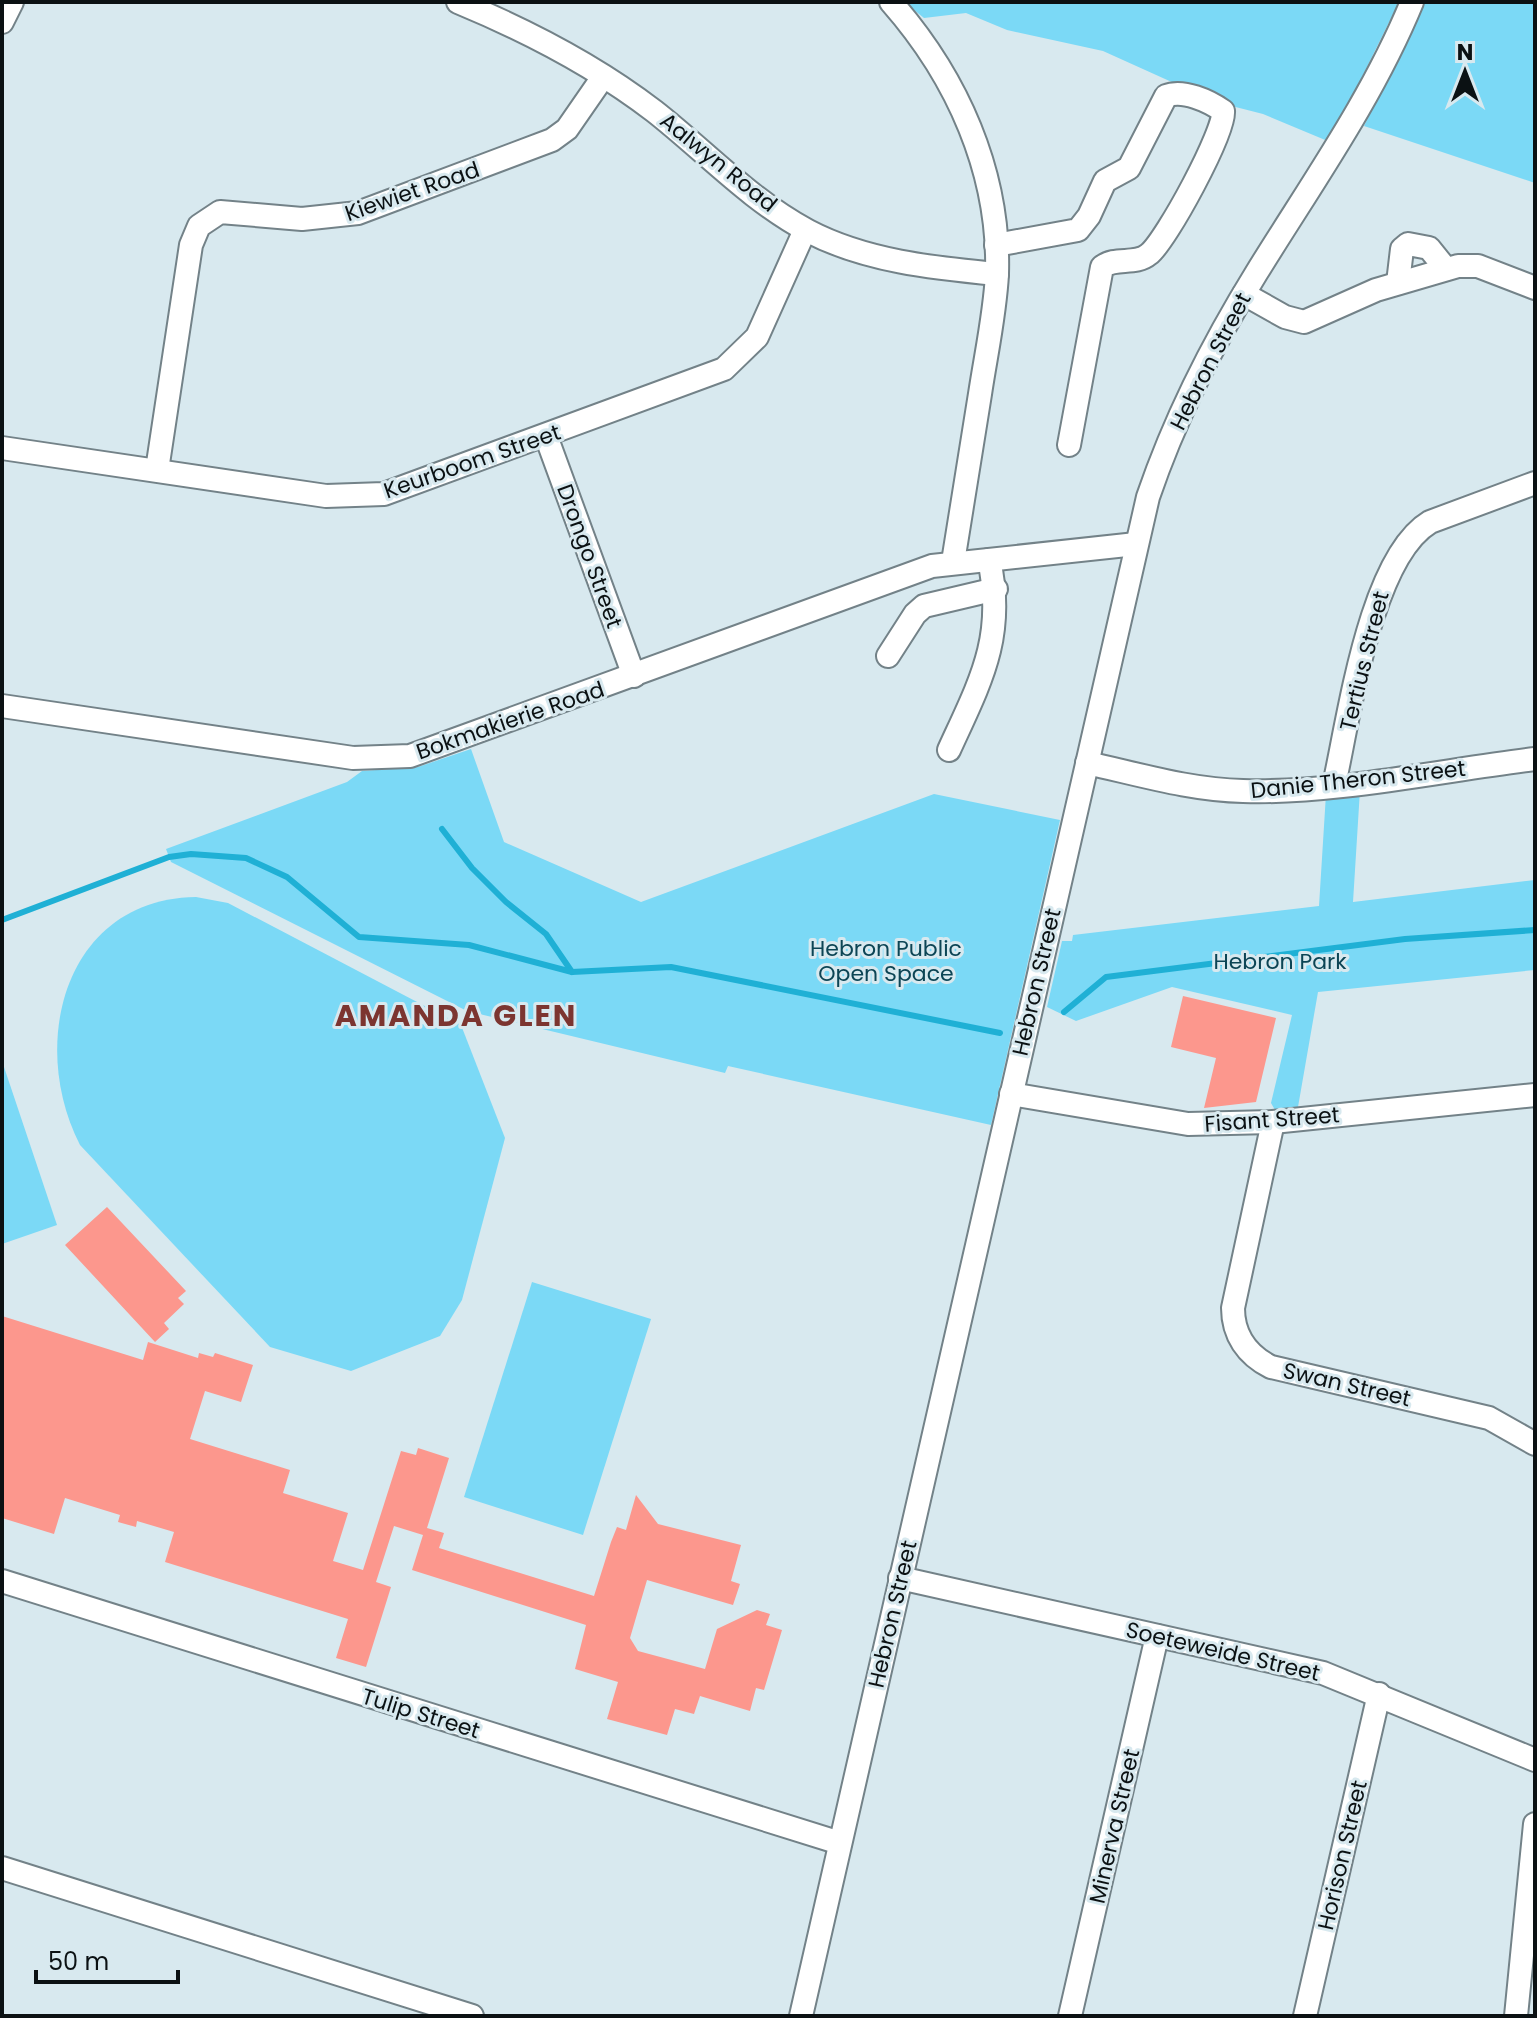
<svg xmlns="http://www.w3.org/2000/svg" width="1537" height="2018" font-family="Poppins,sans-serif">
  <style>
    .green { fill: #7bd9f6 }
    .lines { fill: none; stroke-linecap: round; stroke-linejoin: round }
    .stream { stroke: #1fb0d5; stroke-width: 6 }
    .building { fill: #fc978d }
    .minor-casing { stroke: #738288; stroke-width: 26 }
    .minor { stroke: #fff; stroke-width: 22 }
    .labels { text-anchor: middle; stroke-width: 6; stroke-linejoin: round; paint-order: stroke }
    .street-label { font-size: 22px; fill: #0b1113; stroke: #d8e9ef }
    .park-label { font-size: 22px; fill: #0c4555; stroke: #d8e9ef }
    .district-label { font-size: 30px; font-weight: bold; letter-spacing: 2px; fill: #7c3530; stroke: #d8e9ef }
  </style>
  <rect width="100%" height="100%" fill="#d8e9ef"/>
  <g class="green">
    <path d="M904,2h495l-69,140 -67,-28 -47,-12 -113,-51 -96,-21 -41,-17 -42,5z"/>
    <path d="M1424,2h111v181l-171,-57z"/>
    <path d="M471,749l33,93 137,60 293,-108 126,26 -69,305 -263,-59 -3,7 -258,-62 -296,-149 -5,-13 181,-67 15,-11 56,-4z"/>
    <path d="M1360,790l-7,112 182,-22v90l-217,22 -20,115 -23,3 -4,-7 21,-88 -120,-28 -96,34 -29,-14 15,-66h10l1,-6 246,-29 7,-112z"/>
    <path d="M196,897l32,6 233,122 44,113 -43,162 -22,36 -89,35 -81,-24 -190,-202c-52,-101 -16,-246 116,-248z"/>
    <path d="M2,1061l55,164 -55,19z"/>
    <path d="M532,1282l119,37 -68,216 -119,-38z"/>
  </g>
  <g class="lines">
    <g class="stream">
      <path d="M442,829l30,39 34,34 40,32 26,38"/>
      <path d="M2,920l167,-63 22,-3 55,4 41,19 72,60 110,8 103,27 99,-5 329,66"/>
      <path d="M1064,1012l42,-35 299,-38 130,-9"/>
    </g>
  </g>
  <g class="building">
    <path d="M1183,996l93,22 -20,84 -52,6 12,-50 -45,-11z"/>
    <path d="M107,1207l79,84 -8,7 6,6 -20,19 5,6 -14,13 -90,-97z"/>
    <path d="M2,1316l141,44 5,-18 50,16 1,-5 14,4 2,-4 38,12 -12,37 -36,-11 -15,48 100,31 -7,23 65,20 -15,48 30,9 38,-119 15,4 2,-7 31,10 -22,70 17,5 -5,15 155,48 17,-54 6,-15 9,3 10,-35 22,29 83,21 -10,36 9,3 -7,21 -86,-25 -17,58 8,13 67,18 12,-40 40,-19 13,4 -4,11 16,5 -18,60 -8,-2 -6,23 -50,-15 -6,18 -19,-5 -8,26 -60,-16 11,-37 -43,-13 11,-44 -174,-55 11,-35 -29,-9 -18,56 15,5 -25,80 -30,-9 12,-39 -183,-57 9,-30 -37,-11 -1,6 -18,-5 2,-7 -55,-17 -11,36 -52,-16z"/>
  </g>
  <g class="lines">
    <defs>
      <g id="minor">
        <path d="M458,2c70,29 136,63 196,109 50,39 97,90 154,120 57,30 125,37 189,43"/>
        <path d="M891,2c66,75 109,170 106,272 -2,40 -11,80 -17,120 -9,56 -18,112 -27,168"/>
        <path d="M2,22l10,-20"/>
        <path d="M996,245l82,-15 11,-14 16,-35 24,-13 37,-72c17,-7 43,5 57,15 3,19 -57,130 -74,143 -14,12 -33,2 -47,13l-33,178"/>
        <path d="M1398,283l4,-34 6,-5 21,4 17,21"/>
        <path d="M1244,294l41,23 19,5 72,-32 82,-24h20l57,22"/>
        <path d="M546,436l88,240"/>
        <path d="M2,448l324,48 58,-2 340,-125 33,-32 48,-107"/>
        <path d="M157,470l34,-225 8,-19 21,-14 82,7 56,-6 194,-73 15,-11 36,-52"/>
        <path d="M888,656l27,-42 9,-8 72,-17"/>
        <path d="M2,706l351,52 57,-2 522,-190 204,-22"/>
        <path d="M949,750c31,-68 57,-113 40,-190"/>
        <path d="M1087,763c51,11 103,27 156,28 90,3 201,-21 292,-32"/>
        <path d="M1334,785c15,-67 36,-227 96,-263l105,-39"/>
        <path d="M1011,1094l177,30 85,-2 262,-27"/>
        <path d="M1273,1122l-40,186c0,27 14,47 38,59l218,51 46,26"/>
        <path d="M900,1578l423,95 212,87"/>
        <path d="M2,1581l838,262"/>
        <path d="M2,1868l470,148"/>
        <path d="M801,2016l347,-1519c27,-79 65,-154 109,-225 55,-89 115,-173 155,-270"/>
        <path d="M1070,2016l87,-380"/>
        <path d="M1305,2016l74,-322"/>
        <path d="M1516,2016l19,-192"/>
      </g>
    </defs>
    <use href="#minor" class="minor-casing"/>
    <use href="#minor" class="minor"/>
  </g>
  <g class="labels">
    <g class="street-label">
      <text transform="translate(719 162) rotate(39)" y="8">Aalwyn Road</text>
      <text transform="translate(412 191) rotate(-19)" y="8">Kiewiet Road</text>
      <text transform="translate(1210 361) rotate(-63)" y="8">Hebron Street</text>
      <text transform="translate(472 461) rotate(-19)" y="8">Keurboom Street</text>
      <text transform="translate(590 556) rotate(70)" y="8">Drongo Street</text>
      <text transform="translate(1364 661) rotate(-76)" y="8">Tertius Street</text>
      <text transform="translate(510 720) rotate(-19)" y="8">Bokmakierie Road</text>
      <text transform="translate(1358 779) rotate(-6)" y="8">Danie Theron Street</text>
      <text transform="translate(1036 982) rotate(-77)" y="8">Hebron Street</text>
      <text transform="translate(1272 1119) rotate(-4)" y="8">Fisant Street</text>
      <text transform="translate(1347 1384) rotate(13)" y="8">Swan Street</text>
      <text transform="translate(892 1614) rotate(-77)" y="8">Hebron Street</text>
      <text transform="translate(1223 1651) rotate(13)" y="8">Soeteweide Street</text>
      <text transform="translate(421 1713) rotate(17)" y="8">Tulip Street</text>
      <text transform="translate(1114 1826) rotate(-77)" y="8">Minerva Street</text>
      <text transform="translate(1342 1855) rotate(-77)" y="8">Horison Street</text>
    </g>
    <g class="park-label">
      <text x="886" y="956">Hebron Public<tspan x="886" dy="25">Open Space</tspan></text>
      <text x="1280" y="969">Hebron Park</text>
    </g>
    <g class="district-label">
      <text x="456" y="1026">AMANDA GLEN</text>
    </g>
  </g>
  <rect width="1537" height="2018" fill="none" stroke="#0b1113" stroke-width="8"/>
  <g transform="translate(1465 72)" stroke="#d8e9ef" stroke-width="6" paint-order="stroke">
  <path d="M0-6L14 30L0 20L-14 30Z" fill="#0b1113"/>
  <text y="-12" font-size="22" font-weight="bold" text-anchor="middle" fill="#0b1113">N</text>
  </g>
  <path d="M36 1970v12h142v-12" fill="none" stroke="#0b1113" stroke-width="4"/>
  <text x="48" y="1970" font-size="24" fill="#0b1113" stroke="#d8e9ef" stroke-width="6" paint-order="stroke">50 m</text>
</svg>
